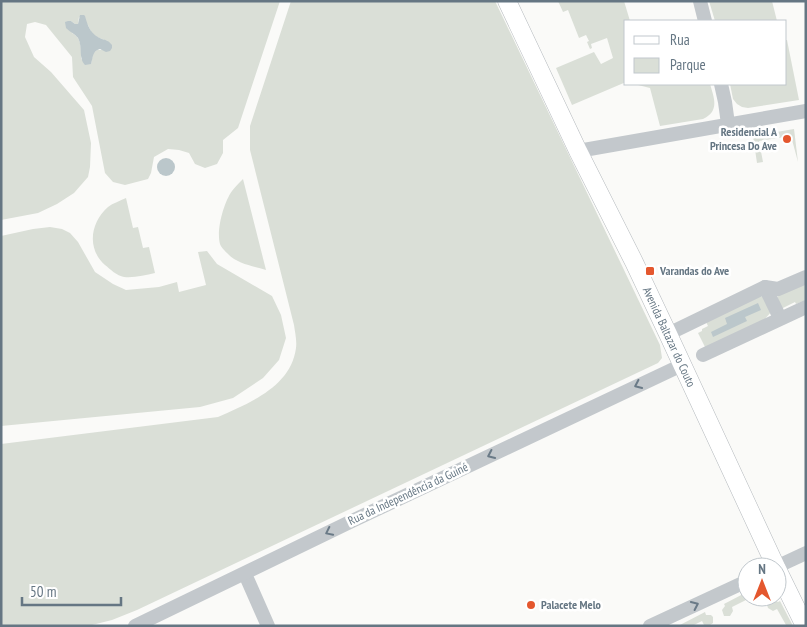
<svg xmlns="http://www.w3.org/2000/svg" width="807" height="627" font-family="'PT Sans Narrow',sans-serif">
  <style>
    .green { fill: #dadfd7; fill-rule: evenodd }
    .water { fill: #bbc7cb }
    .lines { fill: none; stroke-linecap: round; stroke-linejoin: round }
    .major-casing { stroke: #b5babe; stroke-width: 19 }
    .minor { stroke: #c3c8cc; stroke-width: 14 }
    .major { stroke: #fff; stroke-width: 18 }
    .oneway { stroke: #6a7a87 }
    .poi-dot { fill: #e4572e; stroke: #fff; stroke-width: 2 }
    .labels { text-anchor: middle; stroke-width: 5; stroke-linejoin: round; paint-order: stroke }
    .poi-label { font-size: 12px; font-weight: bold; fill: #657683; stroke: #fff; text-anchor: start }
    .street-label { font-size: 12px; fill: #657683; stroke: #fff }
  </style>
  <rect width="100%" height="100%" fill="#fafaf8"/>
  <g class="green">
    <path d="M1,1h279l-42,127 -15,12v13l-6,11 -12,4 -10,-4 -6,-11 -10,-3 -11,-1 -14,8 -3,16 -3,6 -23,6 -12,-3 -8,-9 -13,-67 -19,-29 -1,-20 -26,-32 -11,-3 -8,2 -2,13 9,20 17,15 33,38 7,33 -1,24 -2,10 -14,16 -17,11 -19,9 -37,7zM79,17l9,8 4,9 5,3 10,4 -4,9h-6l-4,3 -2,11 -10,-5c0,-10 1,-21 -9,-26l-1,-12 4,3h3z"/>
    <path d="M291,1h204l165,344 2,13 -4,5 -521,247 -25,10 -20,5 -91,1v-182l217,-27c31,-14 73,-30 78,-69 1,-7 -1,-16 -2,-23l-44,-175v-24z"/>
    <path d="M558,1h66l6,20h-4v61l-54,23 -16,-37 38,-16 7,12 12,-6 -6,-20 -16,6 1,4 -2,1 -3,-7 2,-1 -3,-6 -7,3 -11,-28 -5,2z"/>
    <path d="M709,1h63l5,20h-62z"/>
    <path d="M786,40h1l12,60 -51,8 -6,-1 -5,-3 -4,-5 -3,-15h56z"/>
    <path d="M634,84h76c4,14 10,27 -7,35l-43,7 -10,-38z"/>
    <path d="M794,129l4,33 -7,-26 -32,5 4,21 -6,1 -4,-27z"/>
    <path d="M243,179l23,91c-13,-4 -29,-6 -39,-17 -2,-2 -6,-6 -7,-9 -4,-14 4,-42 12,-53 3,-4 7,-8 11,-12z"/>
    <path d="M126,198l7,30 5,-1 5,21 6,-1 6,26c-10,2 -20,5 -31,4 -7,-1 -14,-8 -19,-12 -19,-17 -14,-43 3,-58 5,-4 12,-6 18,-9z"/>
    <path d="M50,227l12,2 8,4 8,9 17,30 18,12 13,6 33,-3 18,-5 2,10 27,-7 -8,-33 9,-1 10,13 55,32 9,19 5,23 -7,22 -16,18 -30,20 -33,9 -199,19v-190l32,-7z"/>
    <path d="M806,282v18l-10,4 -1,-2 -14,7 -4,-14z"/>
    <path d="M758,295l8,3 6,13 -8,9 -58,29 -8,-16 4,-2v-2l6,-3 -2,-4z"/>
    <path d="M747,592v5h12v4l-5,3 -3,-1 -3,-4 -16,8 1,4 -3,5h-6l-2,-6 3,-4 -1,-2z"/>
    <path d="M773,599l5,3 2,-1 13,25h-10l3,-1 -9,-16 -4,2 -5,-3 -1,-3 1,-3z"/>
    <path d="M705,612l1,3h5l2,2v6l-3,2h-6l-2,-4 -10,5h-14z"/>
  </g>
  <g class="water">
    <path d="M80,15h4l1,1c3,11 6,19 17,23 4,1 7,2 10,6v3l-2,3 -4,1 -6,-3c-8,2 -7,9 -9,15l-6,1c-7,-7 -2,-18 -7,-27 -3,-4 -8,-6 -12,-10l-1,-6 3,-1h3l4,3h3z"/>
    <circle cx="166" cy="167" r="9"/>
    <path d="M758,303l3,7 -16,7 2,4 -34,16 -2,-5 16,-8 -2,-6z"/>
  </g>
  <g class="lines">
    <defs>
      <g id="major">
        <path d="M507,1l71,150 56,111 34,72 108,233"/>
        <path d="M777,569l28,57"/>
      </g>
    </defs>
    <use href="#major" class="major-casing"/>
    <g class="minor">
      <path d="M700,1l5,20"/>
      <path d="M721,84l4,18 3,22"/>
      <path d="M578,151l228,-40"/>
      <path d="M765,287l15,31"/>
      <path d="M668,334l97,-47 13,2 28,-12"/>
      <path d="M703,355l103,-48"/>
      <path d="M776,567l30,-14"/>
      <path d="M245,574l23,52"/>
      <path d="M135,626l217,-105 330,-156"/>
      <path d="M650,626l97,-45"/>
    </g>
    <use href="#major" class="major"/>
  </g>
  <defs><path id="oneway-chevron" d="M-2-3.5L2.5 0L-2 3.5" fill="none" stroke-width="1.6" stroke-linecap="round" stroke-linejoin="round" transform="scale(1.25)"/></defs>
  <g class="oneway">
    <use href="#oneway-chevron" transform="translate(638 385) rotate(155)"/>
    <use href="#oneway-chevron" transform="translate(491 455) rotate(155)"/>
    <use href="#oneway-chevron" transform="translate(329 532) rotate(154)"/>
    <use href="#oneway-chevron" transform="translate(695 605) rotate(-25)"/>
  </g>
  <g class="poi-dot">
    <circle cx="787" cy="139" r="5"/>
    <rect x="645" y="266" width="10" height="10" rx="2.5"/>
    <circle cx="531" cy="605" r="5"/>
  </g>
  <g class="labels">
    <g class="poi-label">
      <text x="777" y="136" text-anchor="end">Residencial A<tspan x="777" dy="14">Princesa Do Ave</tspan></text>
      <text x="660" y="275">Varandas do Ave</text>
      <text x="541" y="609">Palacete Melo</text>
    </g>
    <g class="street-label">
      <text transform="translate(669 337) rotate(65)" y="4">Avenida Baltazar do Couto</text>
      <text transform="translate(408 494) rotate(-25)" y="4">Rua da Independência da Guiné</text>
    </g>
  </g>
  <rect width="807" height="627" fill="none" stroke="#657683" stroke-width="5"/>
  <rect x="624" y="20" width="162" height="65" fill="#ffffff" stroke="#c1c8cd"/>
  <rect x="634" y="36" width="25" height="8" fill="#ffffff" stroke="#c1c8cd"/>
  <text x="670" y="45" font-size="15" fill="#657683">Rua</text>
  <rect x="634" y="58" width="25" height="15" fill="#dadfd7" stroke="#c1c8cd"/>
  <text x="670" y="70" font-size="15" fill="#657683">Parque</text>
  <g transform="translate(762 582)"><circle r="24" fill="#ffffff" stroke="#c1c8cd"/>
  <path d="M0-4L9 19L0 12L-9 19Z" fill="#e4572e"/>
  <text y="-8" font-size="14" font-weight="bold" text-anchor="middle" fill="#657683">N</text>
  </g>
  <path d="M22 597v8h99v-8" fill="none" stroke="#657683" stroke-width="2.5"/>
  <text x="30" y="597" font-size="15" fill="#657683" stroke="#ffffff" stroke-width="4" paint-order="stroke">50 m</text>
</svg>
